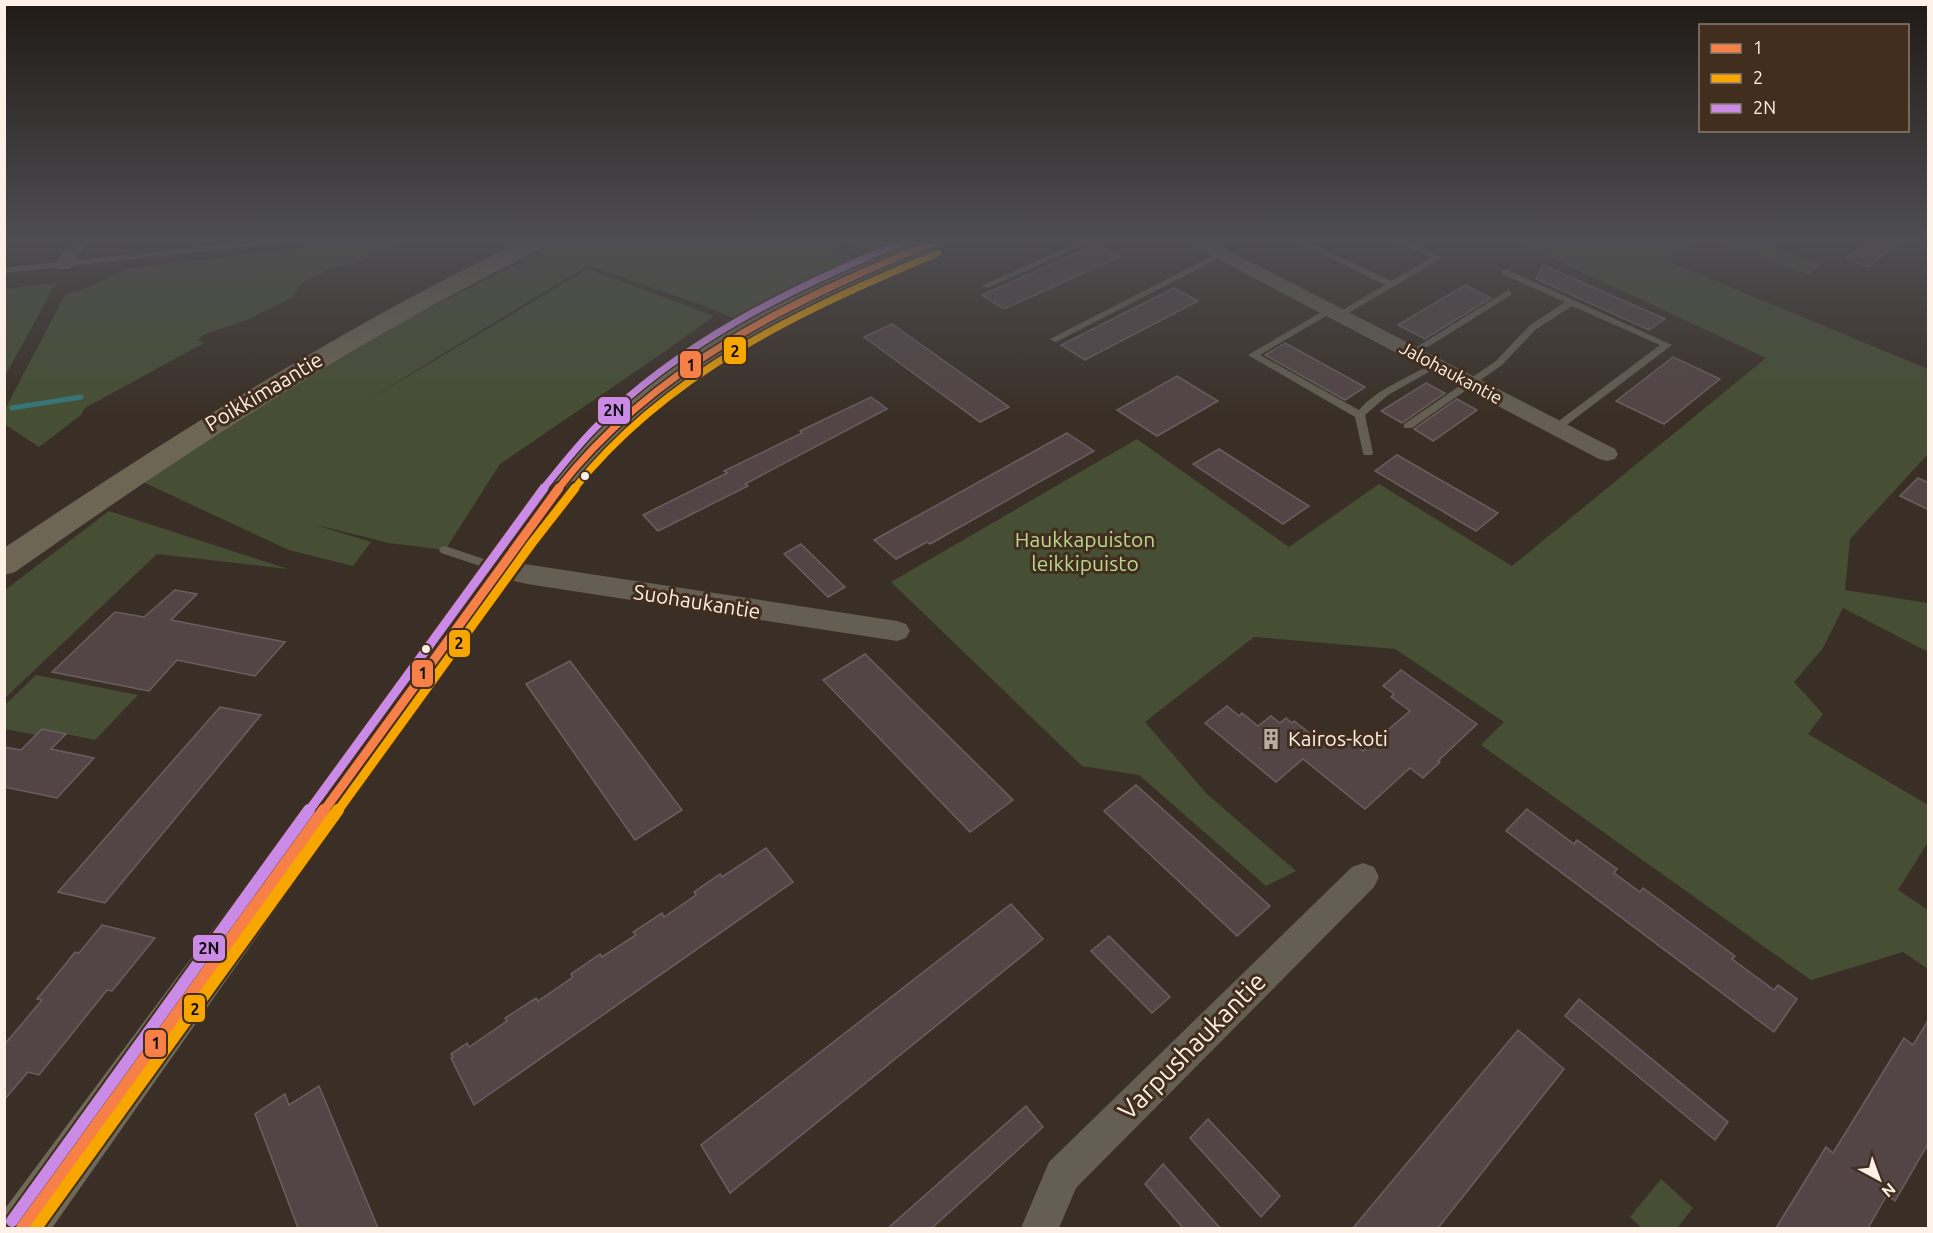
<svg xmlns="http://www.w3.org/2000/svg" width="1933" height="1233" font-family="Ubuntu,sans-serif">
  <style>
    .green { fill: #464f33 }
    .lines { fill: none; stroke-linecap: round; stroke-linejoin: round }
    .stream { stroke: #35787c; stroke-width: 5 }
    .building { fill: #534546; stroke: #695f5f; stroke-width: 1.5 }
    .lane { fill: #645f52; fill-rule: evenodd }
    .street { fill: #645f52; fill-rule: evenodd }
    .secondary { fill: #6f6a58; fill-rule: evenodd }
    .primary { fill: #6e6655; fill-rule: evenodd }
    .bus-1-far2-casing { stroke: #412e1e; stroke-width: 10 }
    .bus-1-far1-casing { stroke: #412e1e; stroke-width: 14 }
    .bus-1-casing { stroke: #412e1e; stroke-width: 16 }
    .bus-2-far2-casing { stroke: #412e1e; stroke-width: 10 }
    .bus-2-far1-casing { stroke: #412e1e; stroke-width: 14 }
    .bus-2-casing { stroke: #412e1e; stroke-width: 16 }
    .bus-3-far2-casing { stroke: #412e1e; stroke-width: 10 }
    .bus-3-far1-casing { stroke: #412e1e; stroke-width: 14 }
    .bus-3-casing { stroke: #412e1e; stroke-width: 16 }
    .bus-1-far2 { stroke: #f78048; stroke-width: 7 }
    .bus-1-far1 { stroke: #f78048; stroke-width: 9 }
    .bus-1 { stroke: #f78048; stroke-width: 12 }
    .bus-2-far2 { stroke: #f7a600; stroke-width: 7 }
    .bus-2-far1 { stroke: #f7a600; stroke-width: 9 }
    .bus-2 { stroke: #f7a600; stroke-width: 12 }
    .bus-3-far2 { stroke: #ca8be6; stroke-width: 7 }
    .bus-3-far1 { stroke: #ca8be6; stroke-width: 9 }
    .bus-3 { stroke: #ca8be6; stroke-width: 12 }
    .bus-dot { fill: #fdf0e6; stroke: #412e1e; stroke-width: 2 }
    .labels { text-anchor: middle; stroke-width: 6; stroke-linejoin: round; paint-order: stroke }
    .far-street-label { font-size: 18px; fill: #fdf0e6; stroke: #412e1e }
    .street-label { font-size: 21px; fill: #fdf0e6; stroke: #412e1e }
    .park-label { font-size: 21px; fill: #bad88e; stroke: #412e1e }
    .poi-label { font-size: 21px; fill: #fdf0e6; stroke: #412e1e; text-anchor: start }
    .near-street-label { font-size: 26px; fill: #fdf0e6; stroke: #412e1e }
    .line-badge { stroke: #412e1e; stroke-width: 2 }
    .pale-badge-label { font-size: 16px; text-anchor: middle; font-weight: bold; fill: #111 }
  </style>
  <rect width="100%" height="100%" fill="#392f26"/>
  <g class="green">
    <path d="M345,242h51l-41,22 -24,5 -22,9 -11,8 -4,10 -45,23 -46,16 -5,5 6,3 -119,65 -4,7 -42,32 -33,-22 -1,-16 60,-114 24,-8 37,-18z"/>
    <path d="M560,242h264l38,22 -73,31 -48,27 -38,-17 -115,-40 -220,135 220,-131 126,47 -47,34 -167,114 -55,86 -56,-7 -76,-19 58,18 -18,24 -64,-16 -146,-68 136,-88 125,-73z"/>
    <path d="M851,242h66l-41,17z"/>
    <path d="M1518,242h174l-27,18 263,109v85l-78,85 -5,51 83,13v49l-85,-44 -20,40 -29,34 29,32 -15,20 120,71v37l-30,48 30,20v59l-25,-17 -92,28 -330,-235 23,-23 -109,-73 -141,-12 -109,85 61,71 90,78 -30,15 -127,-111 -57,-9 -191,-184 246,-143 152,108 90,-63 133,82 254,-208z"/>
    <path d="M1722,242h40l60,23 -13,10z"/>
    <path d="M56,283l-51,93v-87z"/>
    <path d="M109,511l179,58 -131,-15 -152,144v-108z"/>
    <path d="M36,675l102,20 -43,45 -53,-11 -6,6 -31,-6v-24z"/>
    <path d="M1661,1179l32,29 -16,20h-35l-12,-11z"/>
  </g>
  <g class="lines">
    <path class="stream" d="M12,408l69,-11"/>
  </g>
  <g class="building">
    <path d="M1867,242h32l-31,25 -22,-8z"/>
    <path d="M1097,244l23,13 -116,52 -22,-14z"/>
    <path d="M1543,265l122,54 -16,11 -113,-51z"/>
    <path d="M1465,285l26,13 -66,41 -27,-14z"/>
    <path d="M1174,288l24,13 -113,59 -24,-15z"/>
    <path d="M892,324l117,83 -29,15 -116,-85z"/>
    <path d="M1285,343l80,44 -20,13 -80,-45z"/>
    <path d="M1673,357l47,22 -56,45 -48,-23z"/>
    <path d="M1177,376l41,25 -61,35 -40,-26z"/>
    <path d="M1426,383l19,10 -43,30 -21,-12z"/>
    <path d="M871,397l16,12 -142,75 3,2 -90,45 -15,-16 84,-42 -3,-2 78,-38 -2,-2z"/>
    <path d="M1457,399l20,11 -44,31 -19,-12z"/>
    <path d="M1067,433l27,18 -164,93 -3,-2 -31,17 -22,-19z"/>
    <path d="M1219,449l90,57 -26,18 -90,-60z"/>
    <path d="M1397,455l101,58 -22,18 -101,-60z"/>
    <path d="M1918,478l11,5v27l-29,-14z"/>
    <path d="M801,544l44,43 -17,10 -44,-43z"/>
    <path d="M175,590l22,4 -26,26 114,22 -30,34 -78,-16 -28,31 -97,-19 63,-60 29,5z"/>
    <path d="M865,654l148,146 -43,32 -147,-152z"/>
    <path d="M570,661l112,149 -47,30 -109,-156z"/>
    <path d="M1401,670l76,54 -39,37 2,1 -17,16 -13,-10 -45,41 -62,-50 -27,23 -71,-59 22,-17 12,10 3,-3 16,13 13,-10 9,7 6,-5 6,5 2,-2 26,20 5,-4 8,6 9,-8 21,16 47,-40 -19,-14 3,-3 -11,-8z"/>
    <path d="M220,707l41,8 -156,188 -47,-11z"/>
    <path d="M42,729l24,5 -15,15 43,9 -37,40 -53,-11v-40l17,3z"/>
    <path d="M1136,785l134,121 -33,30 -133,-125z"/>
    <path d="M1527,809l47,35 3,-4 40,29 -3,4 26,19 3,-4 92,68 -3,3 42,31 4,-5 19,14 -23,33 -268,-201z"/>
    <path d="M766,848l27,34 -319,223 -23,-47 2,-1 -2,-3 16,-11 2,4 38,-26 -2,-3 31,-20 2,3 35,-24 -2,-3 29,-20 2,3 34,-22 -3,-3 29,-19 2,4 32,-22 -2,-3 26,-18 2,3z"/>
    <path d="M1011,904l32,35 -313,254 -29,-48z"/>
    <path d="M102,925l53,13 -43,53 -5,-1 -68,85 -11,-3 -24,28v-55l38,-45 -5,-1 27,-33 11,-14 4,1z"/>
    <path d="M1109,936l61,61 -18,16 -61,-62z"/>
    <path d="M1579,999l149,123 -13,18 -150,-124z"/>
    <path d="M1929,1019v123l-34,59 -8,-6 -19,33h-92l50,-81 7,6 71,-115 9,7z"/>
    <path d="M1518,1030l46,39 -126,159h-85z"/>
    <path d="M319,1086l59,142h-80l-43,-114 30,-20 4,11z"/>
    <path d="M1026,1106l17,21 -111,101h-44z"/>
    <path d="M1208,1119l72,77 -19,21 -71,-79z"/>
    <path d="M1163,1164l57,64h-37l-38,-44z"/>
  </g>
  <g class="lines">
    <g class="lane">
      <path d="M251,242h24l-4,2 -267,29v-5z"/>
      <path d="M1079,242h10l-101,46 -7,-2z"/>
      <path d="M1298,242h10l83,39 41,-23 -35,-16h10l35,16 -102,60 -4,-3 1,-2 48,-28z"/>
      <path d="M1220,252l7,2 -169,87 -3,1 -5,-3z"/>
      <path d="M1502,270h6l164,75 -112,85h-8v-4l108,-81 -88,-39 -37,24 -33,35 -90,63h-8v-4l92,-63 33,-35 36,-24 -63,-28z"/>
      <path d="M1508,290l3,1v4l-96,60 -3,1 -5,-3z"/>
      <path d="M1330,307l3,1v4l-73,43 99,55c19,-22 49,-32 74,-47h6l2,2 -53,30 -23,20 8,38 -1,2h-8l-1,-2 -8,-36 -107,-62z"/>
      <path d="M445,546l57,19 2,3 -6,4 -57,-19 -2,-3 2,-3z"/>
    </g>
    <g class="street">
      <path d="M70,242h17l-17,27h-12l-3,-4z"/>
      <path d="M1191,242h21l403,207 3,5 -3,5 -8,2 -8,-2 -406,-213z"/>
      <path d="M499,560l398,61 9,3 4,7 -4,7 -9,3 -370,-57 -37,-9 -3,-6 3,-6z"/>
      <path d="M1363,863l11,4 5,10 -5,10 -298,301 -17,40h-38l28,-66 303,-295z"/>
    </g>
    <path class="secondary" d="M915,242h30l-3,5c-117,47 -237,102 -326,194 -31,31 -56,68 -83,103l-481,684h-48v-18l507,-682c28,-34 54,-70 86,-101 89,-86 204,-140 318,-185z"/>
    <path class="primary" d="M520,242h28l-3,5c-189,93 -358,204 -530,325l-11,3v-27c167,-112 335,-219 516,-306z"/>
    <defs>
      <path id="bus-1-far2" d="M558,489c96,-123 235,-189 376,-247"/>
      <path id="bus-1-far1" d="M323,812l236,-324"/>
      <path id="bus-1" d="M22,1228l302,-418"/>
      <path id="bus-2-far2" d="M574,489c93,-117 229,-180 364,-236"/>
      <path id="bus-2-far1" d="M337,812l195,-269 43,-55"/>
      <path id="bus-2" d="M36,1228l302,-418"/>
      <path id="bus-3-far2" d="M543,489c17,-21 34,-43 53,-62 86,-86 196,-139 307,-185"/>
      <path id="bus-3-far1" d="M308,812l236,-324"/>
      <path id="bus-3" d="M12,1221l297,-411"/>
    </defs>
    <use href="#bus-1-far2" class="bus-1-far2-casing"/>
    <use href="#bus-1-far1" class="bus-1-far1-casing"/>
    <use href="#bus-1" class="bus-1-casing"/>
    <use href="#bus-2-far2" class="bus-2-far2-casing"/>
    <use href="#bus-2-far1" class="bus-2-far1-casing"/>
    <use href="#bus-2" class="bus-2-casing"/>
    <use href="#bus-3-far2" class="bus-3-far2-casing"/>
    <use href="#bus-3-far1" class="bus-3-far1-casing"/>
    <use href="#bus-3" class="bus-3-casing"/>
    <use href="#bus-1-far2" class="bus-1-far2"/>
    <use href="#bus-1-far1" class="bus-1-far1"/>
    <use href="#bus-1" class="bus-1"/>
    <use href="#bus-2-far2" class="bus-2-far2"/>
    <use href="#bus-2-far1" class="bus-2-far1"/>
    <use href="#bus-2" class="bus-2"/>
    <use href="#bus-3-far2" class="bus-3-far2"/>
    <use href="#bus-3-far1" class="bus-3-far1"/>
    <use href="#bus-3" class="bus-3"/>
  </g>
  <linearGradient id="sky" x2="0" y2="1"><stop stop-color="#1f1a15"/><stop offset="0.58" stop-color="#4e4d52"/><stop offset="1" stop-color="#4e4d52" stop-opacity="0"/></linearGradient>
  <rect width="1933" height="414" fill="url(#sky)"/>
  <defs>
    <symbol id="building-bare" viewBox="-9 -9 18 18"><path d="M-4-6H4V6H1V3H-1V6H-4ZM-2.5-4.3h1.7v1.8h-1.7ZM.8-4.3h1.7v1.8H.8ZM-2.5-1h1.7V.8h-1.7ZM.8-1h1.7V.8H.8Z" fill="#b8aca3" stroke="#412e1e" stroke-width="2.5" paint-order="stroke"/></symbol>
  </defs>
  <g fill-rule="evenodd">
    <use href="#building-bare" x="1256" y="724" width="30" height="30"/>
  </g>
  <g class="bus-dot">
    <circle cx="585" cy="476" r="5"/>
    <circle cx="426" cy="649" r="5"/>
  </g>
  <g class="labels">
    <g class="far-street-label">
      <text transform="translate(1451 373) rotate(28)" y="6">Jalohaukantie</text>
    </g>
    <g class="street-label">
      <text transform="translate(264 392) rotate(-31)" y="7">Poikkimaantie</text>
      <text transform="translate(697 602) rotate(9)" y="7">Suohaukantie</text>
    </g>
    <g class="park-label">
      <text x="1085" y="547">Haukkapuiston<tspan x="1085" dy="24">leikkipuisto</tspan></text>
    </g>
    <g class="poi-label">
      <text x="1288" y="746">Kairos-koti</text>
    </g>
    <g class="near-street-label">
      <text transform="translate(1192 1046) rotate(-45)" y="9">Varpushaukantie</text>
    </g>
  </g>
  <g class="line-badge">
    <rect x="723" y="336" width="24" height="29" rx="6" fill="#f7a600"/>
    <rect x="679" y="350" width="23" height="29" rx="6" fill="#f78048"/>
    <rect x="597" y="396" width="34" height="29" rx="6" fill="#ca8be6"/>
    <rect x="448" y="629" width="23" height="29" rx="6" fill="#f7a600"/>
    <rect x="411" y="659" width="23" height="29" rx="6" fill="#f78048"/>
    <rect x="192" y="934" width="34" height="28" rx="6" fill="#ca8be6"/>
    <rect x="183" y="994" width="23" height="29" rx="6" fill="#f7a600"/>
    <rect x="144" y="1029" width="23" height="29" rx="6" fill="#f78048"/>
  </g>
  <g class="pale-badge-label">
    <text x="735" y="357">2</text>
    <text x="691" y="371">1</text>
    <text x="614" y="416">2N</text>
    <text x="459" y="649">2</text>
    <text x="423" y="679">1</text>
    <text x="209" y="954">2N</text>
    <text x="195" y="1015">2</text>
    <text x="156" y="1049">1</text>
  </g>
  <rect width="1933" height="1233" fill="none" stroke="#fdf0e6" stroke-width="12"/>
  <rect x="1699" y="24" width="210" height="108" fill="#412e1e" stroke="#8c7c6e" stroke-width="1.5"/>
  <rect x="1711" y="44" width="30" height="9" fill="#f78048" stroke="#8c7c6e" stroke-width="1.5"/>
  <text x="1753" y="54" font-size="18" fill="#fdf0e6">1</text>
  <rect x="1711" y="74" width="30" height="9" fill="#f7a600" stroke="#8c7c6e" stroke-width="1.5"/>
  <text x="1753" y="84" font-size="18" fill="#fdf0e6">2</text>
  <rect x="1711" y="104" width="30" height="9" fill="#ca8be6" stroke="#8c7c6e" stroke-width="1.5"/>
  <text x="1753" y="114" font-size="18" fill="#fdf0e6">2N</text>
  <g transform="translate(1879 1179) rotate(139)" stroke="#412e1e" stroke-width="4.5" paint-order="stroke">
  <path d="M0-4.5L10 22L0 15L-10 22Z" fill="#fdf0e6"/>
  <text y="-9" font-size="16" font-weight="bold" text-anchor="middle" fill="#fdf0e6">N</text>
  </g>
</svg>
